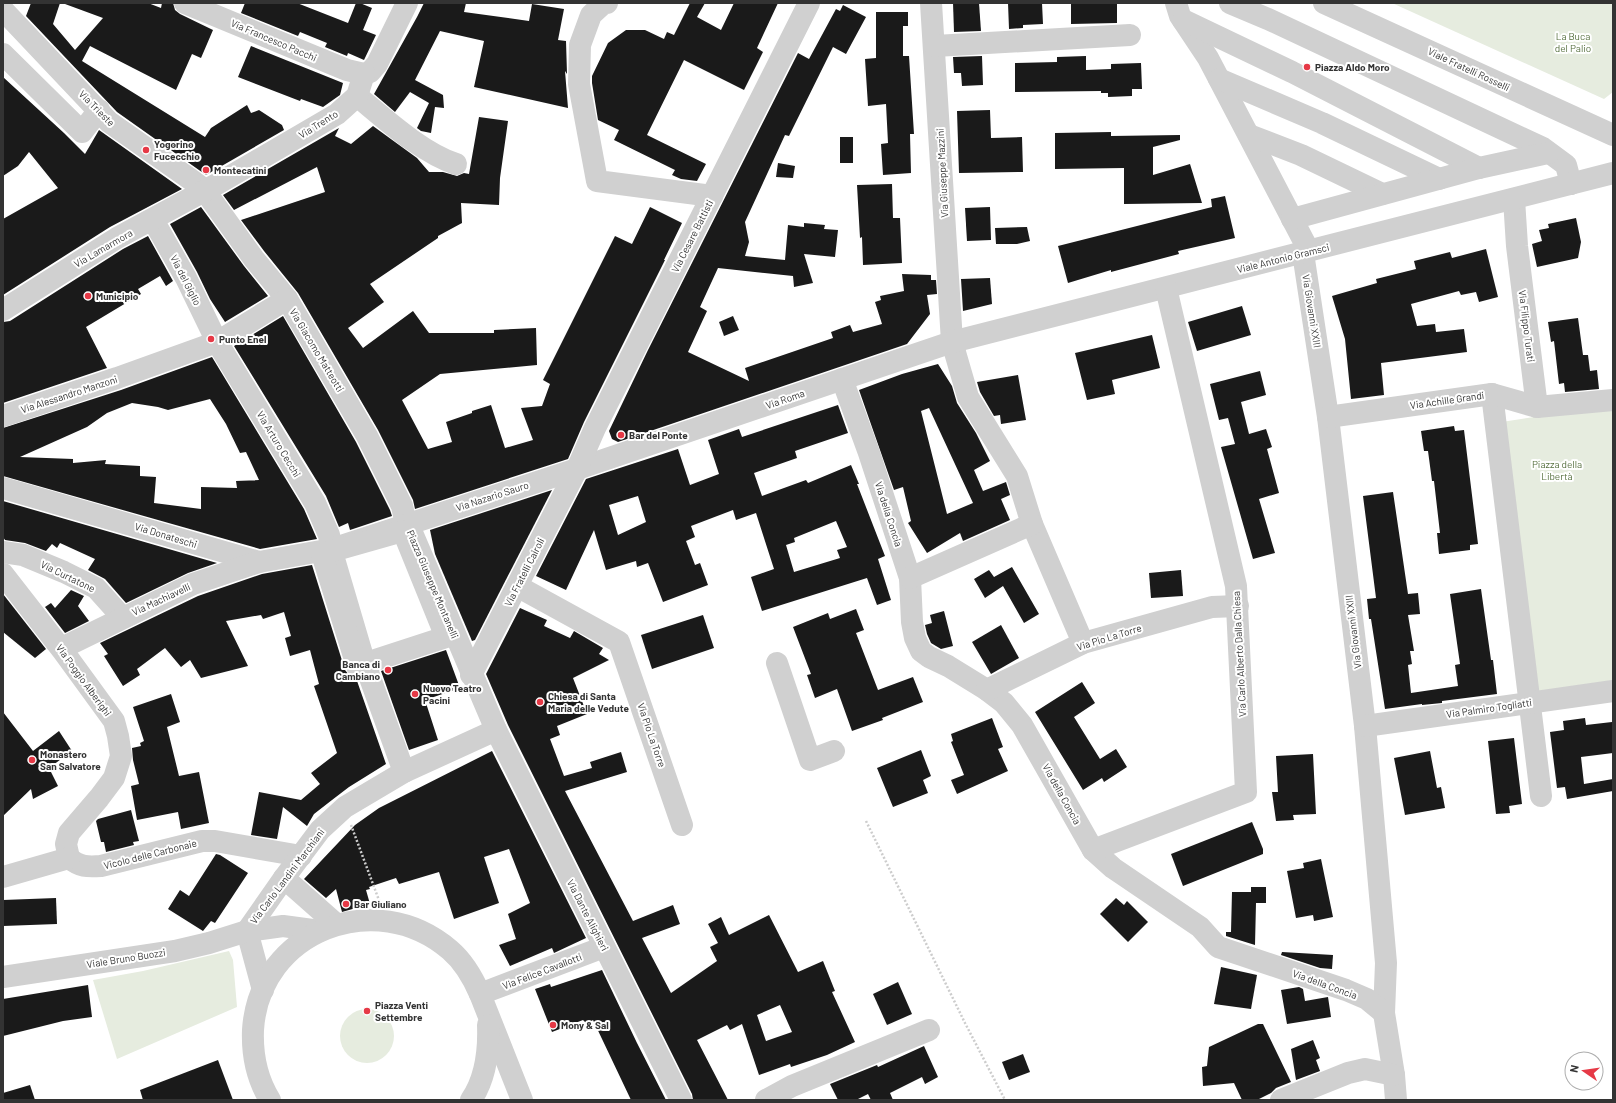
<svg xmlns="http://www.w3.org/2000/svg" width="1616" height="1103" font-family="Barlow,sans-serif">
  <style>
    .green { fill: #e6ecdf }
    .building { fill: #1a1a1a; fill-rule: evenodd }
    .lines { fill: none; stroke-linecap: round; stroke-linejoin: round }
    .path { stroke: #cdcdcd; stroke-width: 2.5; stroke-dasharray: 2 2; stroke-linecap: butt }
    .minor { stroke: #d0d0d0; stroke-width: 22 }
    .poi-dot { fill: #e63946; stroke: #fff; stroke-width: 1.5 }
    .labels { text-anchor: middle; stroke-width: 4; stroke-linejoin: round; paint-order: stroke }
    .park-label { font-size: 10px; fill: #56703f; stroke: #fff }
    .street-label { font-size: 10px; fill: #333; stroke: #fff }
    .poi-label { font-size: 10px; font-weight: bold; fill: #333; stroke: #fff; text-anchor: start }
  </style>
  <rect width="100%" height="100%" fill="#fff"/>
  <g class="green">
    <path d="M1392,3h221v89l-9,7z"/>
    <path d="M1613,405v286l-83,11 -35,-279z"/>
    <path d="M229,951l4,9 4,47 -120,52 -24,-79 50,-9z"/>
    <circle cx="367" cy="1036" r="27"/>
  </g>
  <g class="building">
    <path d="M31,3h29l-7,21 22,26 28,-32 -38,-14v-1h83l13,5 1,-5h11l2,7 5,4 33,16 -12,28 -9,-4 -16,36 -86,-44 -8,15 123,76 6,-9 36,-23 4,8 8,-3 23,15 2,5 -78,45 -89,-63 -91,-96z"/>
    <path d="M245,3h52l51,20 8,-20h4l12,5 -9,22 13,5 -12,25 -16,-7 -1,3 -22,-9 2,-4 -27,-11 -2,4 -57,-23z"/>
    <path d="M424,3h42l-2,9 65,9 3,-17 32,5 -6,31 8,1 1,33 -2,-3 3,37 -94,-21 10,-46 -44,-10 -25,49 28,15 1,13 -9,-1 -4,26 -10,-2 -4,-3 12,-25 -19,-11 -15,20 -21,-18 43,-77z"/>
    <path d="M690,3h15l-8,14 24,13 13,-27h44l-21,45 6,4 -19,38 -60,-30 -37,75 59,29 -9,17 -16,-2 -9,-4 3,-5 -61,-30 5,-10 -21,-10 -6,-37v-7l16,-33 18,-13h19l19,9 3,-7 7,3z"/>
    <path d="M953,3h26l2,28 -27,1z"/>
    <path d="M1008,3h34l1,21 -20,1v3l-14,1z"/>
    <path d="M1071,3h46v20l-46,1z"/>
    <path d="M843,5l23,12 -20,37 -13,-7 -44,89 -4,-1 -40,87 4,20 -4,14 40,4 3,-35 16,2v-4l21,2 -1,4 14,1 -3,27 -31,-3 9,29 -19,4 -1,-11 -75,-8 -18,39 7,4 -19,41 61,29 -4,-13 88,-30 -2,-6 19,-7 3,7 29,-8 -7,-22 6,-2 -1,-4 24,-5 -2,-17 29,1v5h5l1,14 -10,1 3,19 -23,30 -289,98 -6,-3 -3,-8 39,-81 150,-297 11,6 27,-50 4,2z"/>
    <path d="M876,12h32v14h-5v30h6l5,78h-4l1,39 -28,2 -2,-31 7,-1 -2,-39 -18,2 -3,-47 11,-1z"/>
    <path d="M251,46l92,37 -3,12 -17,12 -22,-8 -1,2 -62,-24z"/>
    <path d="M982,56l1,29 -21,1 -1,-13h-7l-1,-16z"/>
    <path d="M1086,56v14l25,-1v-5l30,-1 1,26h-10v7l-24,1v-4h-7v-2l-86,1v-29l42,-1v-5z"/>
    <path d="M3,77l61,56 21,21 14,-24 83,59 -72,38 -107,68v-76l55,-31 -29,-36 -11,14 -15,10z"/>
    <path d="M990,110l1,28 31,-1 1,35 -64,1 -2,-62z"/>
    <path d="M479,117l29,4 -8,57 -1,27 -38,-2 1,20 -24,13v2l-68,46 14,18 -36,26 15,20 50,-37 16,22h65v-3l42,-2 1,37 -97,9 -38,26 26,49 24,-7 -6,-20 26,-9v-2l19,-6 14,43 28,-8 -12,-32 21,-2 8,-22 -7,-4 72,-144 17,8 18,-37 32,16 -18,37h1l-81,162 -16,37 -153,50 -2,-9 -35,-70 -80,-137 -34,-42 -23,-31 84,-28 -8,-25 -83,43 -11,-15 116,-67 -4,8 16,8 22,-18 44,32 12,14h14l14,4 7,-3 5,1z"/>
    <path d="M1111,132v4l69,-1v5l-27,7v28l37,-11 12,39 -78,1v-36l-69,1v-36z"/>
    <rect x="840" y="137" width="13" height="26"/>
    <path d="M778,163l17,3 -2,12 -17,-1z"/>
    <path d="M892,184l1,34h7l2,45 -39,2 -1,-28 -2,1 -3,-53z"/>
    <path d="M1225,196l10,42 -57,13 1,3 -68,18v-2l-43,13 -10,-37 154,-39 -1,-8z"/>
    <path d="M201,207l43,59 24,30 -43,26 -15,-23 -13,-27 -27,-48z"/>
    <path d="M990,207l1,33 -24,1 -2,-33z"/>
    <path d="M1576,218l5,24 -3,16 -41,9 -5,-23 10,-3 -3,-11 10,-2 -1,-4z"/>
    <path d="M1027,227l3,14 -13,3h-21l-1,-16z"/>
    <path d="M148,236l25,45 -7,5 -6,-10 -22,13 3,5 -55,33 21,41 -104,35v-81l7,-1 113,-72z"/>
    <path d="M1486,249l12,48 -19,5 -3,-10 -15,3 -2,-4 -48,13 6,22 18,-2 1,8 28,-3 3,23 -86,11 3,32 -33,4 -6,-60 -13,-43 45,-13 -1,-4 40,-10 -2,-8 36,-9 2,6z"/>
    <path d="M990,278l2,26 -29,7 -2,-32z"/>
    <path d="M1242,306l9,29 -54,16 -9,-29z"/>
    <path d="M283,316l73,126 34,68 2,6 -42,14 -2,-7 -9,4 -13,-31 -92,-150z"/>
    <path d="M733,316l6,14 -15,6 -5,-14z"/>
    <path d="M1578,318l5,37h5l2,16 7,-1 2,19 -34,3 -1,-9 -5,1 -5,-43 -3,1 -3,-20z"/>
    <path d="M1152,335l8,33 -48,12 3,14 -28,6 -12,-47z"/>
    <path d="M212,357l92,152 13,30 -57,10 -257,-73v-48l118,-38zM210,399l16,25 14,29 6,-1 13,28 -23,1 1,7 -36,-1v22l-47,-6 2,-26 -16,-1v-10l-35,-2 1,-4 -33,3v-4l-53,-2 67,-30 20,-14 25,-10 26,4 10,3z"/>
    <path d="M938,364l14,22 5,17 19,30 14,28 -16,9 9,21 23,-9 4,13 -9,4 9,21 -47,21 -3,-8 -33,20 -19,-30 3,-2 -8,-34 -9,3 -35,-100 43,-16zM929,408l44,95 -26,11 -26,-103z"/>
    <path d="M1260,371l6,24 -25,7 8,32 17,-5 6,18 -5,2 12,44 -20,6 16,54 -22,6 -32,-112 14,-3 -7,-26 -9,2 -9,-36z"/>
    <path d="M1018,375l8,45 -25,4 -1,-9 -6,1 -14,-24 -3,-10z"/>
    <path d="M838,405l10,28 -53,18 2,7 -43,15 8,23 44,-16 2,3 43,-18 8,19h-2l28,72 -7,3 13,41 -14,5 -10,-27 -105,33 -11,-34 23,-8 -18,-56 -20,7 -3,-10 -42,16 4,11 -9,4 9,24 5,-2 8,22 -45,17 -15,-39 -11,4 -1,-6 -30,9 -12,-40 -28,60 -30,-14 50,-97 92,-30 12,36 29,-11 -11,-34 31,-11 3,8zM638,496l8,26 -28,13 -9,-30zM836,521l11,26 -10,3 3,8 -46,14 -8,-27 9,-3 -1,-4z"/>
    <path d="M1454,426l1,5 9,-1 14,114 -8,1v5l-31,4 -2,-21h3l-6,-52h-2l-4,-30h-4l-3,-20z"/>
    <path d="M552,490l-77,150 -3,1 -37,-87 -5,-24z"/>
    <path d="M1393,492l15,102 10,-1 2,21 -12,1 6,36h-4l2,13 -4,1 3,28 47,-7 -3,-21 5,-1 -10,-70 31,-5 10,71h2l4,34 -55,7v2l-20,2v-1l-37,5 -14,-90h-2l-2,-20 9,-1 -13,-102z"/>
    <path d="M3,501l214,62 -29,10 -62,30 -21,-24 -17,-9 7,-11 -35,-16 -3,5 -5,-4 -6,7 -21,-8 -20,-3 -2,-3z"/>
    <path d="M312,565l33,105 4,5 7,3 30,86 -37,23 -17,13 -18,14 -7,12 -24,-19 -6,32 -26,-4 8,-43 42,8 19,-16 -9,-11 26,-20 -23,-67 5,-2 -9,-34 -20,6 -5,-18 6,-2 -7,-24 -21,7 -2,-4 -35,6 22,45 -47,12 -11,-18 -9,7 -16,-19 -28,21 3,6 -17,11 -19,-30 4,-2 -8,-11 98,-47 64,-22z"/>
    <path d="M1012,567l27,47 -15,9 -21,-37 -18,12 -11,-19 15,-9 5,7z"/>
    <path d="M1181,570l2,26 -32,2 -2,-25z"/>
    <path d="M71,590l13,6 -6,10 11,15 -24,12 -20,-26 6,-4 4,5z"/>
    <path d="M3,594l43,55 -11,9 -32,-26z"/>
    <path d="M520,608l27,12 -3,6 26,12 4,-7 29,17 -4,6 10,6 -36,18 14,36 -30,12 3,9 -10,4 14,37 28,-8 -2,-6 31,-10 6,20 -62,19 68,130 40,-16 7,19 -38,14 29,55 46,-32 -7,-14 8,-4 -10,-19 13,-7 8,18 40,-20 29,57 25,-11 12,30 -3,1 23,50 -28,13 -36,12 -1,-3 -31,11 -17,-51 -12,6 -3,-5 -30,15 31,60h-35l-1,-6 -184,-369 -22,-51zM780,1005l12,27 -26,9 -9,-26z"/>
    <path d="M856,609l8,21 -8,3 22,57 35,-13 10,25 -41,16 1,2 -31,11 -15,-42 -22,9 -8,-23 4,-1 -18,-47 35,-14 2,6z"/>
    <path d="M944,611l9,35 -12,3 -10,-6 -4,-9 -2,-9 7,-2 -2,-8z"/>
    <path d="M703,615l11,33 -62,21 -11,-34z"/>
    <path d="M1001,625l18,33 -28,16 -19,-32z"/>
    <path d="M446,650l14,38 -35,12 13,40 -29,10 -28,-79z"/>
    <path d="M1082,682l13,21 -21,14 26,42 16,-10 11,18 -23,15 -2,-4 -19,12 -48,-78z"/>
    <path d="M171,694l9,28 -13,5 12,49 20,-4 10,51 -28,6 -3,-17 -41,8 -6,-34 8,-2 -6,-24 -1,-12 9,-2 -1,-3 4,-2 -11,-34z"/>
    <path d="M3,712l30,39 26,-20 13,20 -23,17 9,18 -25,13 -2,-10 -28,27z"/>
    <path d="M992,718l11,29 -5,2 10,22 -51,23 -6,-14 13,-5 -13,-33 2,-1 -2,-7z"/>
    <path d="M1585,718l1,7 26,-3 1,31 -32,4 3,27 29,-5v12l-46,8 -2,-12 -8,1 -7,-56 14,-2 -1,-9z"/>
    <path d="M1514,738l8,66 -13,2 1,7 -14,1 -8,-73z"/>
    <path d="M921,750l10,26 -8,4 5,13 -35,14 -16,-39z"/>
    <path d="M492,751l94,187 -32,15 -2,-5 -42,18 -11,-21 17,-6 -8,-25 22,-11 -21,-54 -25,8 15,46 -45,16 -15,-47 -40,12 -3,-6 -27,9 1,2 -4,1 4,14 -28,8 -6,-23 -10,9 -22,-19 51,-54 24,-17z"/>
    <path d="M1430,751l7,37 4,-1 4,21 -40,7 -11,-57z"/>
    <path d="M1313,754l3,60 -23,1 1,5 -18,1 -4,-29h6l-2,-36z"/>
    <path d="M131,810l8,31 -6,1 1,3 -28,7 -2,-10h-3l-5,-21 2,-2z"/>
    <path d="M1252,822l11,27v5l-80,32 -12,-32z"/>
    <path d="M216,854l4,1 28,18 -33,50 -4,-2 -8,10 -35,-22 12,-19 9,6z"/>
    <path d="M1321,859l12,58 -19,4 -1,-6 -17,3 -9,-47 17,-3 -1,-5z"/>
    <path d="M1251,887h15v16h-10l-1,42 -29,-9v-4h5l1,-40h19z"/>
    <path d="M56,898l1,26 -54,2v-26z"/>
    <path d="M1116,898l8,7 3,-4 21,21 -20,20 -28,-28z"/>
    <path d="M1282,952l51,3 -1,14 -12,-1 -39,-13z"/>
    <path d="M1221,967l36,8 -6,34 -37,-5z"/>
    <path d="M602,970l35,73 29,57h-35l-38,-80 -6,4 -4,-4 -31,12 -17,-43 15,-5 1,3z"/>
    <path d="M898,982l14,32 -25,11 -14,-31z"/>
    <path d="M88,985l4,32 -29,4 -60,15v-37z"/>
    <path d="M1299,987l4,2 2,12 23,-4 3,20 -44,7 -6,-34z"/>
    <path d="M1258,1024h5l28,58 -15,6 -5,5 -14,7h-15l-8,-17 -31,3 -1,-19 5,-1 2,-19z"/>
    <path d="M1313,1040l7,18 -4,2 4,11 -24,9 -5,-31z"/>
    <path d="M924,1046l14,31 -13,7 -3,-7 -32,16 3,7h-22l-3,-6 -12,6h-18l-8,-16 47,-19 1,2z"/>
    <path d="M1023,1054l7,18 -21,8 -7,-18z"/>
    <path d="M218,1060l15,40h-90l-3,-10z"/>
    <path d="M30,1085l5,15h-32v-7z"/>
  </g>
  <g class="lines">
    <g class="path">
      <path d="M866,821l99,202 40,77"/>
      <path d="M351,825l29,78"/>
    </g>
    <g class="minor">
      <path d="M185,3l162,67 17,4"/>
      <path d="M607,3h-3l-13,12 -11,30 -1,39 18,97 115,15"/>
      <path d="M931,3l21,339 16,55 49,79 15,48 51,119"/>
      <path d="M1176,3l4,13 28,42 101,193"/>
      <path d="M1230,3l38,16 275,129 23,17 5,19"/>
      <path d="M1324,3l289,132"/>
      <path d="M3,10l106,112 84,59 12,9 5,8 44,61 33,40 80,137 35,70 4,18 7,11 83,195 185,370"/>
      <path d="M1183,20l109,52 187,96"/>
      <path d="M935,46l195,-11"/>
      <path d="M3,54l79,78 17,-22"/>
      <path d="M364,74l6,-2 7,-8 30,-61"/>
      <path d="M1219,79l103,44 117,56"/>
      <path d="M357,96c28,23 65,57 99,68"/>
      <path d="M1249,135l52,20 81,39"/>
      <path d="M1514,199l3,47 20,161"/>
      <path d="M1292,219l187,-51 69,-15"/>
      <path d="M153,220l33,58 31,64 98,161 14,32 3,17 33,112 39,108"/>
      <path d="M1303,253l25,164 37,309 21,237 -2,50 10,62 2,25"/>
      <path d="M3,310l114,-72 100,-54 120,-70 20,-18 7,-22"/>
      <path d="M842,379l27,74 41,125 2,44 3,16 6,13 8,6 19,9 39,24 17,13 18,22 71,125 20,18 87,59 18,20 128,43 21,9 17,14"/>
      <path d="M1492,394l49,402"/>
      <path d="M3,416l114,-38 100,-36 70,-43"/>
      <path d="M1328,417l164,-23 45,13 76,-7"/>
      <path d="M3,488l256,74 73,-13 245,-80 375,-127 661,-169"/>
      <path d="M403,531l43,106 -89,29 -35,-112z"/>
      <path d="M3,552l20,3 41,17 32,16 26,29"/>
      <path d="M3,574l60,77 51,70 4,15 3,20 -7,22 -15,20 -30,35 -3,11 3,14"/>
      <path d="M910,578l122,-54"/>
      <path d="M517,586l102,56 63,183"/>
      <path d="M68,645l125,-61 66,-22"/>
      <path d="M777,663l33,97 24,-9"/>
      <path d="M471,675l106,-206 18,-41 214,-425"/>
      <path d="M987,690l96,-47 129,-36 26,-1"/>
      <path d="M1365,726l248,-35"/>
      <path d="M1093,850l153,-58 -10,-206 -70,-298"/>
      <path d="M69,858c11,9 18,9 32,8l101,-25h13l86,15"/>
      <path d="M3,877l66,-19"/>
      <path d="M284,878l52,46"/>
      <path d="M247,931l37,-53 36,-48 25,-23 59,-35 92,-42"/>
      <path d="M247,931l16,59"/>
      <path d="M3,977l172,-26 34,-8 38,-12 36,-5 37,5"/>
      <path d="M480,994l124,-47"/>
      <path d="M270,1100c-13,-21 -18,-45 -17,-70 6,-99 123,-144 197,-80 14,12 23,28 30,44l42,106"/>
      <path d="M471,1100c15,-22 18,-49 17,-75"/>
      <path d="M766,1100l26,-14 137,-56"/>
      <path d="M1281,1100l67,-27 17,-4 29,6"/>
    </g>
  </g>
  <g class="poi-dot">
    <circle cx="1307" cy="67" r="4"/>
    <circle cx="146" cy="150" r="4"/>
    <circle cx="206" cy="170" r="4"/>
    <circle cx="88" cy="296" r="4"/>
    <circle cx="211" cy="339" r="4"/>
    <circle cx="621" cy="435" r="4"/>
    <circle cx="388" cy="670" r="4"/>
    <circle cx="415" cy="694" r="4"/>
    <circle cx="540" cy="702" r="4"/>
    <circle cx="32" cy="760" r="4"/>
    <circle cx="346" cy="904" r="4"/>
    <circle cx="367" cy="1011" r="4"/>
    <circle cx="553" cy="1025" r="4"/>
  </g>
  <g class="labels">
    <g class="park-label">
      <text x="1573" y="40">La Buca<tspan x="1573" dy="12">del Palio</tspan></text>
      <text x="1557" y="468">Piazza della<tspan x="1557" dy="12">Libertà</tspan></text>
    </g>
    <g class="street-label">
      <text transform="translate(274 40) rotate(23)" y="4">Via Francesco Pacchi</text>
      <text transform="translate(1469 69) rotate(25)" y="4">Viale Fratelli Rosselli</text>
      <text transform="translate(97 108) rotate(45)" y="4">Via Trieste</text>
      <text transform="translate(318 124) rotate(-32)" y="4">Via Trento</text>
      <text transform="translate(942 173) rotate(-93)" y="4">Via Giuseppe Mazzini</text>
      <text transform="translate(692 236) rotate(-63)" y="4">Via Cesare Battisti</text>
      <text transform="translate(103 248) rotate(-30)" y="4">Via Lamarmora</text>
      <text transform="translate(1283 258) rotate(-14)" y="4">Viale Antonio Gramsci</text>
      <text transform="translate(186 280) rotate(63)" y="4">Via del Giglio</text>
      <text transform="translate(1312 311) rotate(81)" y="4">Via Giovanni XXIII</text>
      <text transform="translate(1527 326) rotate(83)" y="4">Via Filippo Turati</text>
      <text transform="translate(317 350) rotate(59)" y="4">Via Giacomo Matteotti</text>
      <text transform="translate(69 394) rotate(-18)" y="4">Via Alessandro Manzoni</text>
      <text transform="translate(785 399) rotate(-19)" y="4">Via Roma</text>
      <text transform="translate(1447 400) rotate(-8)" y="4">Via Achille Grandi</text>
      <text transform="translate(279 444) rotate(59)" y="4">Via Arturo Cecchi</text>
      <text transform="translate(492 496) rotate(-18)" y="4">Via Nazario Sauro</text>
      <text transform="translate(889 514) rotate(72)" y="4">Via della Concia</text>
      <text transform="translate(166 535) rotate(17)" y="4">Via Donateschi</text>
      <text transform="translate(524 572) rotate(-63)" y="4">Via Fratelli Cairoli</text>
      <text transform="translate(68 576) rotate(26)" y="4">Via Curtatone</text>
      <text transform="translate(433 584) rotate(67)" y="4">Piazza Giuseppe Montanelli</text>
      <text transform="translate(161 599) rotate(-25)" y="4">Via Machiavelli</text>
      <text transform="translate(1353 632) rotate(-97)" y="4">Via Giovanni XXIII</text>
      <text transform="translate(1109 637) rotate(-17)" y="4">Via Pio La Torre</text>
      <text transform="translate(1239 654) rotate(-93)" y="4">Via Carlo Alberto Dalla Chiesa</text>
      <text transform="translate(84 680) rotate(54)" y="4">Via Poggio Alberighi</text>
      <text transform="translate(1489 708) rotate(-8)" y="4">Via Palmiro Togliatti</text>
      <text transform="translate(652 735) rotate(71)" y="4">Via Pio La Torre</text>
      <text transform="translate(1062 794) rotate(61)" y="4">Via della Concia</text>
      <text transform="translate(150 854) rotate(-14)" y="4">Vicolo delle Carbonaie</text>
      <text transform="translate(287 876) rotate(-53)" y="4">Via Carlo Landini Marchiani</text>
      <text transform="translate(588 915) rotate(63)" y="4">Via Dante Alighieri</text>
      <text transform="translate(126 958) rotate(-9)" y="4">Viale Bruno Buozzi</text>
      <text transform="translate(542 971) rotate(-21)" y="4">Via Felice Cavallotti</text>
      <text transform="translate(1325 984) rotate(20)" y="4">Via della Concia</text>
    </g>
    <g class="poi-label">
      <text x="1315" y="71">Piazza Aldo Moro</text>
      <text x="154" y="148">Yogorino<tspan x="154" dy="12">Fucecchio</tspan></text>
      <text x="214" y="174">Montecatini</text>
      <text x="96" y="300">Municipio</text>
      <text x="219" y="343">Punto Enel</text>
      <text x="629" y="439">Bar del Ponte</text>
      <text x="380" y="668" text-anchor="end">Banca di<tspan x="380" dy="12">Cambiano</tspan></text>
      <text x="423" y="692">Nuovo Teatro<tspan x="423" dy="12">Pacini</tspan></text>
      <text x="548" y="700">Chiesa di Santa<tspan x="548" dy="12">Maria delle Vedute</tspan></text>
      <text x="40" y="758">Monastero<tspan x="40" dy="12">San Salvatore</tspan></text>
      <text x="354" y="908">Bar Giuliano</text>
      <text x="375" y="1009">Piazza Venti<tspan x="375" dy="12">Settembre</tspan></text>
      <text x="561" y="1029">Mony &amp; Sal</text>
    </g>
  </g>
  <rect width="1616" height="1103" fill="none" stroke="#333333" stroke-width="8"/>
  <g transform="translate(1584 1071) rotate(283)"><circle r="19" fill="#ffffff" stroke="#adadad"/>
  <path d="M0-3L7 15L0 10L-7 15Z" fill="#e63946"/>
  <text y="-6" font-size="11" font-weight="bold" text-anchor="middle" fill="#333333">N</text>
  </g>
</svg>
